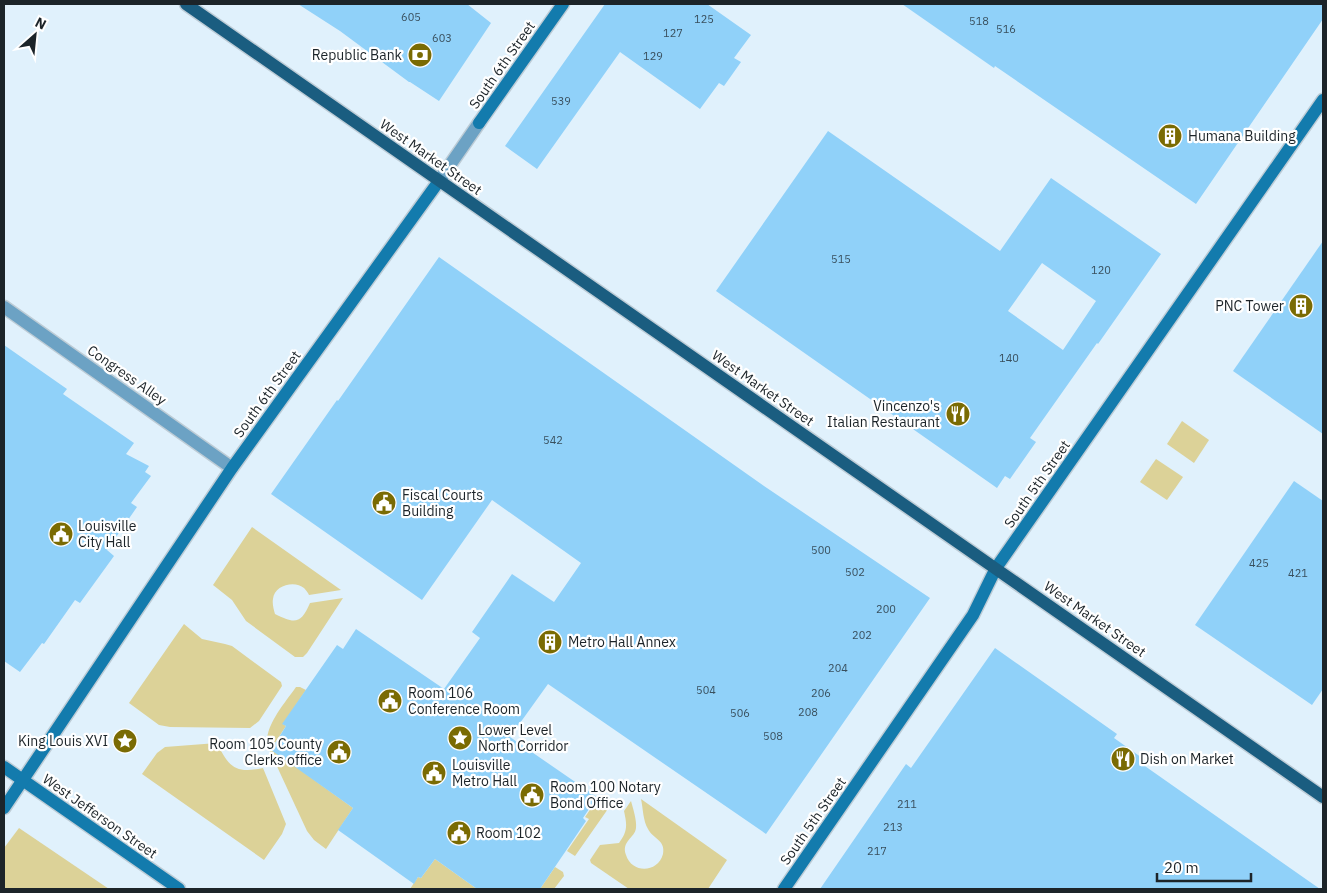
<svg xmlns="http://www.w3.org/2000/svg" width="1327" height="893" font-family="'IBM Plex Sans',sans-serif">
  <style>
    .green { fill: #dcd298 }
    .building { fill: #90d1f9; fill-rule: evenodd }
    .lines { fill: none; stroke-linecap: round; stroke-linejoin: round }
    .street-casing { stroke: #bdccd6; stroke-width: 15 }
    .secondary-casing { stroke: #bdccd6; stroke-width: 15 }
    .primary-casing { stroke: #bdccd6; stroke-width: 15 }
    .street { stroke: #6ca2c4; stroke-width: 12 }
    .secondary { stroke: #137bad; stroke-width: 12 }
    .primary { stroke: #1a5d80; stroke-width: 12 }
    .labels { text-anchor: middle; stroke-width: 4.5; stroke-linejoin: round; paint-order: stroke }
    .number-label { font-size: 11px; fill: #394f5d }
    .poi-label { font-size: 14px; fill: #1c2429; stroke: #fff; text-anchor: start }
    .street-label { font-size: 14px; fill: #1c2429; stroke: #fff }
  </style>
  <rect width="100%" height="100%" fill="#e0f1fc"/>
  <g class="green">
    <path d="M1182,421l27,19 -15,23 -27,-19z"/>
    <path d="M1156,459l27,18 -16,23 -27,-18z"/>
    <path d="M252,527l89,63 -32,5c-1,-2 -3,-5 -5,-7 -9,-8 -30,-3 -31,11 -1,5 1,11 2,15 20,10 26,10 35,-11l33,-5 -36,55 -4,4h-8l-49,-36 -14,-21 -19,-15z"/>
    <path d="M184,624l18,15 23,5 7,2 49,36 1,4 -23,35 -9,7 -80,-1 -11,-2 -30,-22z"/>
    <path d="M296,687h4l6,3 -23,34 3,2 -15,23 82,59 -27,41 -12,-9 -7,-9 -40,-86c-2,-20 18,-42 29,-58z"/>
    <path d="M217,743c12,24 18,31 46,25l23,56 -4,10 -18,26 -122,-86 15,-21 8,-6z"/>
    <path d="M598,798l12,8 -35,50 -8,-5 22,-32 -4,-2z"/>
    <path d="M641,799l86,61 -19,29h-79l-38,-26 -1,-3 10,-15 19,-2c9,-12 8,-18 5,-32l7,-10c2,7 6,20 5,27 -1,10 -15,13 -10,27 6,19 32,18 37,-1 3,-14 -11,-16 -15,-25 -5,-8 -5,-21 -7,-30z"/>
    <path d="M19,828l90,61h-105v-41z"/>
    <path d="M435,859l42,30h-67l8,-12 3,1z"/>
    <path d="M555,867l8,5 1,4 -10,13h-14z"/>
  </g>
  <g class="building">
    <path d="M298,4h169l24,19 -52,78 -29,-19h-1l-69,-51z"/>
    <path d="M605,4h102l44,31 -17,23 7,4 -17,24 -5,-3 -19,26 -80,-57 -83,117 -32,-23z"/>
    <path d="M902,4h421v15l-127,185 -201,-138 -1,2z"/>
    <path d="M828,131l172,120 51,-73 110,76 -63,90 -1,-1 -67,95 6,4 -26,37 -5,-3 -8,12 -281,-197zM1042,263l54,38 -33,49 -55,-39z"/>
    <path d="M1323,241v193l-90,-63z"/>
    <path d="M439,257l325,229 166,112 -164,236 -218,-150 -38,53 87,60 -14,21 3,3 -46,68h-63l-42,-30 -14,19 -3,-1 -4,7 -76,-54 15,-22 -82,-58 15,-24 -4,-2 55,-79 6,4 13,-20 88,60 36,-51 -8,-6 40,-58 42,28 27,-39 -89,-63 -70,100 -151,-106 66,-94 1,1z"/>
    <path d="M4,345l63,44 -4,5 71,49 -8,11 23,12 -4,6 6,4 -20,27 6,4 -30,43 7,6 -34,47 -5,-3 -31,44 -2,-1 -22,29 -16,-11z"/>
    <path d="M1294,481l29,20v188l-11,16 -117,-80z"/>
    <path d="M995,648l122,86 -3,4 31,22 -3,4 178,125h-500l86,-125 5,4z"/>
  </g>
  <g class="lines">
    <defs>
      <g id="street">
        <path d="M439,181l40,-58"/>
        <path d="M4,307l228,161"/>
      </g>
      <g id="secondary">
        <path d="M479,123l84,-119"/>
        <path d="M4,767l175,122"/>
        <path d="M4,808l228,-340 207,-287"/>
        <path d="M784,889l189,-274 23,-47 327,-468"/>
      </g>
      <path id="primary" d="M186,4l1137,793"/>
    </defs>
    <use href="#street" class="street-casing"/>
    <use href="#secondary" class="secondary-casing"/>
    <use href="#primary" class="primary-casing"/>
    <use href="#street" class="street"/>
    <use href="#secondary" class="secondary"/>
    <use href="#primary" class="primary"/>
  </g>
  <defs>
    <symbol id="bank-disc" viewBox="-11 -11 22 22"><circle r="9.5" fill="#7a6b03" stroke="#fff"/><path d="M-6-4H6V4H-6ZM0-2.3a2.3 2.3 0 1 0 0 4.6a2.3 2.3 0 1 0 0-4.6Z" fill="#fff"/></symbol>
    <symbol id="building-disc" viewBox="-11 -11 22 22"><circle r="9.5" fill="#7a6b03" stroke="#fff"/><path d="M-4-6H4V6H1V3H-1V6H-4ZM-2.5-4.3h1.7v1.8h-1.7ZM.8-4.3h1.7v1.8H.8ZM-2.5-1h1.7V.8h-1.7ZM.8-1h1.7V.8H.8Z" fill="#fff"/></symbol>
    <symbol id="restaurant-disc" viewBox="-11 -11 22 22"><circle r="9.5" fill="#7a6b03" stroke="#fff"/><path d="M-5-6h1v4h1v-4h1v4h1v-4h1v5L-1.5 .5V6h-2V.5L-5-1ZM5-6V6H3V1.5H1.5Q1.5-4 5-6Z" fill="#fff"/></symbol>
    <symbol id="civic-disc" viewBox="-11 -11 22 22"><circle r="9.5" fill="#7a6b03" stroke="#fff"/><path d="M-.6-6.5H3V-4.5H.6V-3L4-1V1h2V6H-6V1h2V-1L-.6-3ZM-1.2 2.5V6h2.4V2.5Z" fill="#fff"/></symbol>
    <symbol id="sight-disc" viewBox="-11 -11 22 22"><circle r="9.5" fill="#7a6b03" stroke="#fff"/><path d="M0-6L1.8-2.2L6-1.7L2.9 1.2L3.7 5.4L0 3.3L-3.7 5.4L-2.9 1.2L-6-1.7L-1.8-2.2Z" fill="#fff"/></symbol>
  </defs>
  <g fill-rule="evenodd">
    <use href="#bank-disc" x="406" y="41" width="28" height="28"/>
    <use href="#building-disc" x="1156" y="122" width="28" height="28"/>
    <use href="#building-disc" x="1287" y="292" width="28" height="28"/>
    <use href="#restaurant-disc" x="944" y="400" width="28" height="28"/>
    <use href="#civic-disc" x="370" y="489" width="28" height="28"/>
    <use href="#civic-disc" x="47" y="520" width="28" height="28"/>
    <use href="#building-disc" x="536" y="628" width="28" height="28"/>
    <use href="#civic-disc" x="376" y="687" width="28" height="28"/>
    <use href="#sight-disc" x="446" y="724" width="28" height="28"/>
    <use href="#sight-disc" x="111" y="727" width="28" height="28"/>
    <use href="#civic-disc" x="325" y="738" width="28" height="28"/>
    <use href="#restaurant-disc" x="1109" y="745" width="28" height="28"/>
    <use href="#civic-disc" x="420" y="759" width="28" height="28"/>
    <use href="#civic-disc" x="518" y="781" width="28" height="28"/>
    <use href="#civic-disc" x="445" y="819" width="28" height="28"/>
  </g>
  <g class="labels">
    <g class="number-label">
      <text x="411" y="21">605</text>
      <text x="704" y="23">125</text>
      <text x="979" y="25">518</text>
      <text x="1006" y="33">516</text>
      <text x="673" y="37">127</text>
      <text x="442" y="42">603</text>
      <text x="653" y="60">129</text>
      <text x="561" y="105">539</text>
      <text x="841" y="263">515</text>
      <text x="1101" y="274">120</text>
      <text x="1009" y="362">140</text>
      <text x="553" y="444">542</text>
      <text x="821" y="554">500</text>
      <text x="1259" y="567">425</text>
      <text x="855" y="576">502</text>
      <text x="1298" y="577">421</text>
      <text x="886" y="613">200</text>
      <text x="862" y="639">202</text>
      <text x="838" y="672">204</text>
      <text x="706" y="694">504</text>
      <text x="821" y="697">206</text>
      <text x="808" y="716">208</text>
      <text x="740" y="717">506</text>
      <text x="773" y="740">508</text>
      <text x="907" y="808">211</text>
      <text x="893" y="831">213</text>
      <text x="877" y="855">217</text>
    </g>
    <g class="poi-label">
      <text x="402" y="60" text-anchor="end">Republic Bank</text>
      <text x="1188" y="141">Humana Building</text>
      <text x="1284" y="311" text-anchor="end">PNC Tower</text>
      <text x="940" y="411" text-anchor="end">Vincenzo's<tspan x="940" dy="16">Italian Restaurant</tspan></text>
      <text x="402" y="500">Fiscal Courts<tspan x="402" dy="16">Building</tspan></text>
      <text x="78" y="531">Louisville<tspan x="78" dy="16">City Hall</tspan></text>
      <text x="568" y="647">Metro Hall Annex</text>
      <text x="408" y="698">Room 106<tspan x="408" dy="16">Conference Room</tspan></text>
      <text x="478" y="735">Lower Level<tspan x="478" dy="16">North Corridor</tspan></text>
      <text x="108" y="746" text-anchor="end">King Louis XVI</text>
      <text x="322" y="749" text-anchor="end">Room 105 County<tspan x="322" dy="16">Clerks office</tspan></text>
      <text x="1140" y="764">Dish on Market</text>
      <text x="452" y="770">Louisville<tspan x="452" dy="16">Metro Hall</tspan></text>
      <text x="550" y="792">Room 100 Notary<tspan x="550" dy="16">Bond Office</tspan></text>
      <text x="476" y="838">Room 102</text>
    </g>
    <g class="street-label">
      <text transform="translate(502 65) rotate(-55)" y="5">South 6th Street</text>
      <text transform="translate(431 157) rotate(35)" y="5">West Market Street</text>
      <text transform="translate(127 375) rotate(35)" y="5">Congress Alley</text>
      <text transform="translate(763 388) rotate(35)" y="5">West Market Street</text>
      <text transform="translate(267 394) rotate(-54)" y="5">South 6th Street</text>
      <text transform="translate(1037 484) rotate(-55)" y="5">South 5th Street</text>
      <text transform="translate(1095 619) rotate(35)" y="5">West Market Street</text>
      <text transform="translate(100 816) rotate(35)" y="5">West Jefferson Street</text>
      <text transform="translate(813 821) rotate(-55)" y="5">South 5th Street</text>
    </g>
  </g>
  <rect width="1327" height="893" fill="none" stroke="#1c2429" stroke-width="10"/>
  <g transform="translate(35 35) rotate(27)" stroke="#ffffff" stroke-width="4" paint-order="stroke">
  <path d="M0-4L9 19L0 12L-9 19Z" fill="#1c2429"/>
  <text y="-8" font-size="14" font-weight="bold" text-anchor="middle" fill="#1c2429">N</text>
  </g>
  <path d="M1157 873v8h94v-8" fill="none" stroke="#1c2429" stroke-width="2.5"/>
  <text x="1164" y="873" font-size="15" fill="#1c2429" stroke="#ffffff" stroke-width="4" paint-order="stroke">20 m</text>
</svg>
